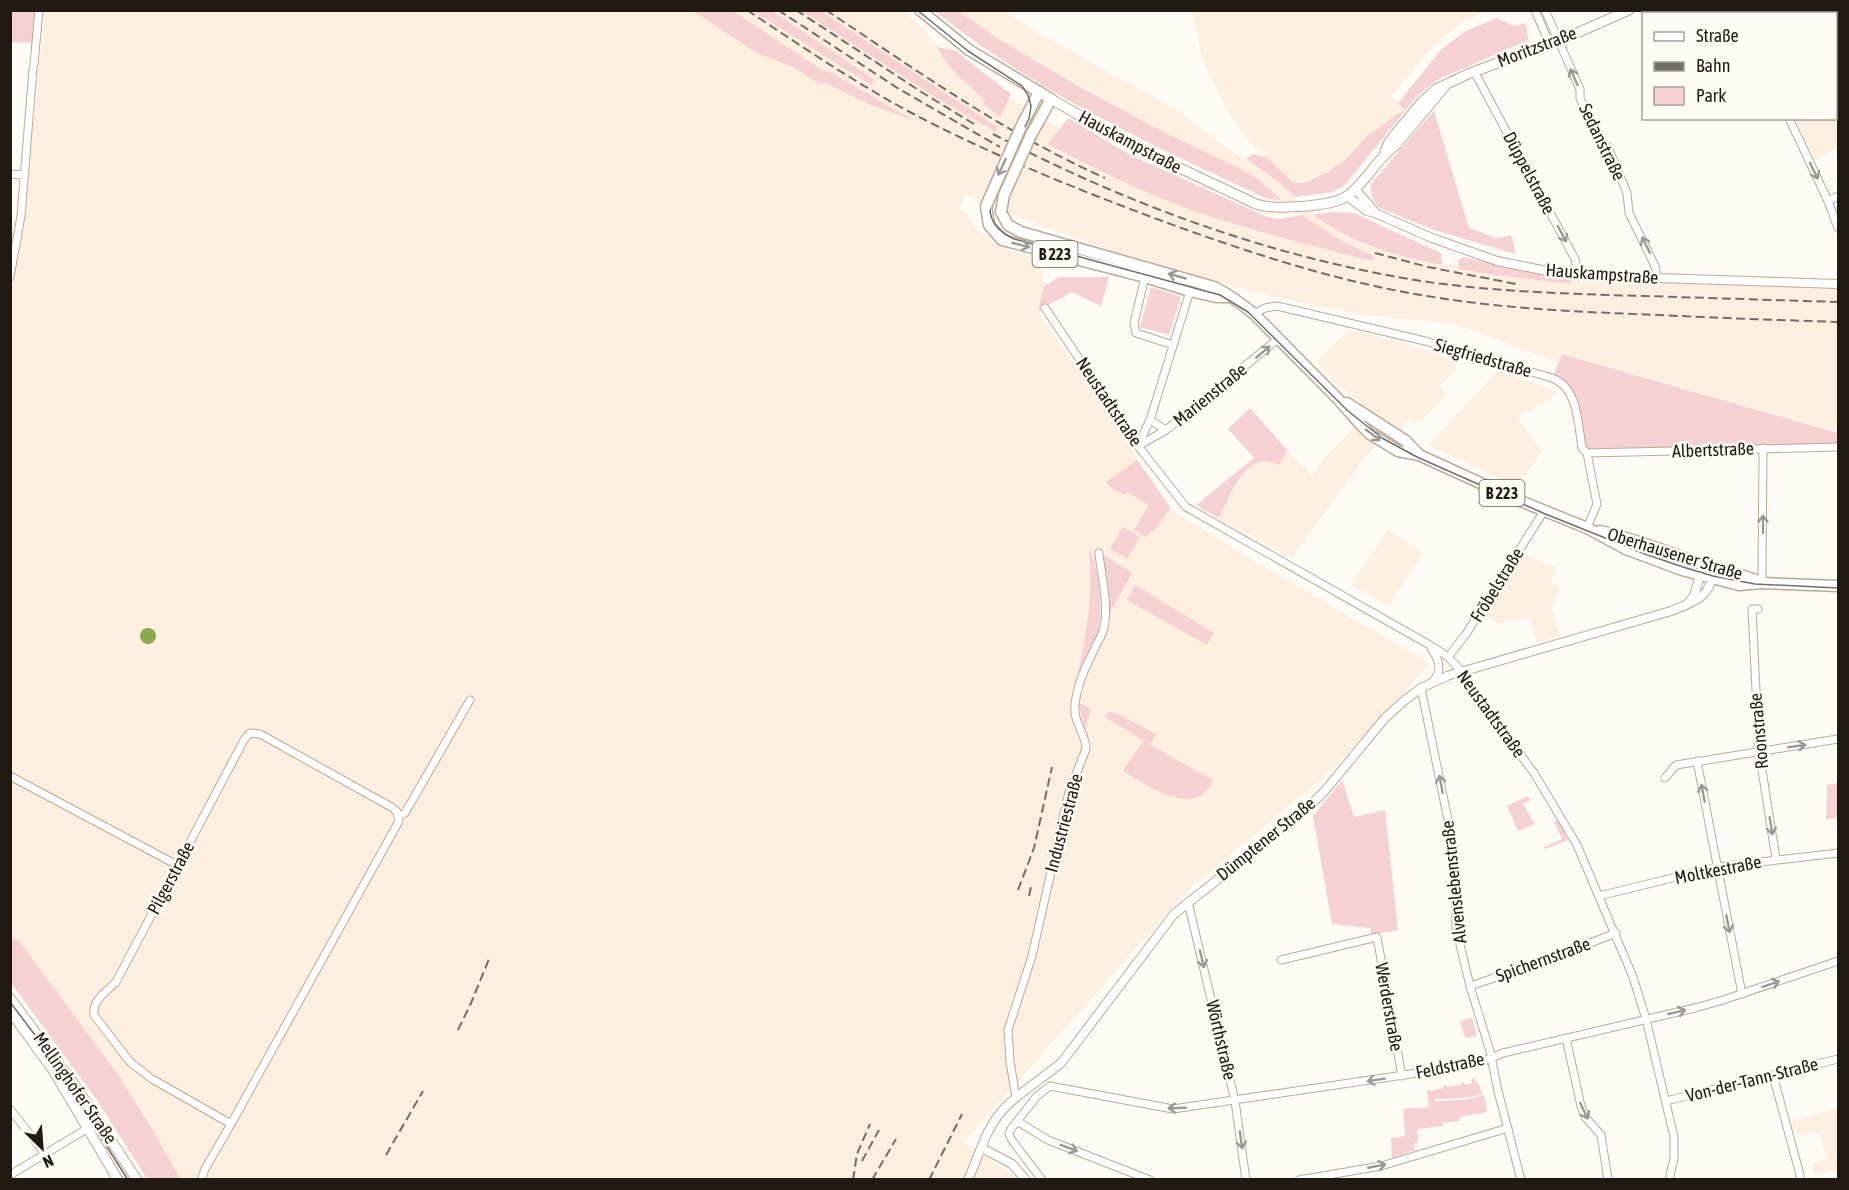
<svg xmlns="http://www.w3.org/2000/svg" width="1849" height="1190" font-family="'Asap Condensed',sans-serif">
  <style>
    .built { fill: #fdefe0 }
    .green { fill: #f5d1d3 }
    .water { fill: #88a94f }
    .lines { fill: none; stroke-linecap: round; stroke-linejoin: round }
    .minor-casing { stroke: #baaa97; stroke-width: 9 }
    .tertiary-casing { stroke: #baaa97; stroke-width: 10 }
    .secondary-casing { stroke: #baaa97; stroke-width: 11 }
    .primary-casing { stroke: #baaa97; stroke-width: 13 }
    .minor { stroke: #fff; stroke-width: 7 }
    .tertiary { stroke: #fff; stroke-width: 8 }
    .secondary { stroke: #fff; stroke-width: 9 }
    .primary { stroke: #fff; stroke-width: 10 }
    .tram { stroke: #736d68; stroke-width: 1.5 }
    .rail { stroke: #736d68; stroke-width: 2; stroke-dasharray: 9 4.5; stroke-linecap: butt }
    .primary-bridge-casing { stroke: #baaa97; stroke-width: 13; stroke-linecap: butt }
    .primary-bridge { stroke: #fff; stroke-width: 10 }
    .oneway { stroke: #9b9895 }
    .labels { text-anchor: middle; stroke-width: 5; stroke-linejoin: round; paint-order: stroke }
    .shield { fill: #fefaf6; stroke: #635d57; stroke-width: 1.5 }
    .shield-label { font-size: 16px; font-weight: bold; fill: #201a13 }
    .street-label { font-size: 18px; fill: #201a13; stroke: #fefaf6 }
  </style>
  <rect width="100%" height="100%" fill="#fefaf6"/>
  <g class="built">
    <path d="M45,11h859l23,21 10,15 17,3 6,5 12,14 27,24 132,75 61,27 159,52 -49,-32 -43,-35 -18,-11 -77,-37 -167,-94 -39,-27h48l33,23 136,75 55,41 51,34 32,31 19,13 20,12 26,9 64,16h16l111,15 269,7v145l-276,-79 -5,9 -104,-39 -91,-8 -96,-20 -126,-34 -162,-58 -1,-3 -11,-5 -7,13 9,7 9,14 23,17 40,14 4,26 -6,25 134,199 62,39 196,115 -97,105 -146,122 -223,251 55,37h-872l-50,-79 -86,-117 -1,-752 14,1 5,-77z"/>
    <path d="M1192,11h294l-25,12 -29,23 -41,51 15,13 -39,26 -22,24 -17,12 -24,11h-10l-28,-26 -23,-23 -17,-25 -23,-48z"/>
    <path d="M1836,85h2v63l-23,12 -19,-41 40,-1z"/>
    <path d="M1349,329l71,19 26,10 12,9 -19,20 8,7 -22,23 -12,6 -5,-4 -8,12 -18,-10 -45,-37 -21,-22z"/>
    <path d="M1497,372h6l56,21 -41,25 24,33 -18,26 -4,11 -92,-43z"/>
    <path d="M1355,427l21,18 -13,15 -71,98 -73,-40 27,-49 10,-7 12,-2 11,5 8,-15 25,25 13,-18z"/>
    <path d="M1388,529l35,24 -35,53 -37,-22z"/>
    <path d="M1523,554l34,14 -6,14 9,5 -8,21 8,28 -23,7 -7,-26 -31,7 -15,-10z"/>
    <path d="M1838,1108v61l-23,6 -3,-12 14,-4 -6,-26 -20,2 -6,-6 -2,-8z"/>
  </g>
  <g class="green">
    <path d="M11,11h26l-3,32 -23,-1z"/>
    <path d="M693,11h40l89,59 8,2 85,49 -44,-16 -47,-23 -2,3 -30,-18 -35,-14z"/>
    <path d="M753,11h19l103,69 -4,5z"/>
    <path d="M802,11h19l176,116 -1,5 -61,-35z"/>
    <path d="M935,11h23l39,27 85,50 82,44 77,37 18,11 23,20 -14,-1c-116,-54 -233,-107 -333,-188z"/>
    <path d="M1808,11h30v57l-2,1v-55l-27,-1z"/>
    <path d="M1497,18l17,8 12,-3 2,17 -91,40 -20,16 -73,90 -12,6 -37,5 -14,-13 -35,-25 7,-5 13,3 28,26h10l24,-11 17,-12 22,-24 32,-23 6,-3 -7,-7 42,-52 12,-10 14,-10z"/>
    <path d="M937,47l17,3 57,44 -11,23 -17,-13 2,-4c-17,-15 -38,-32 -48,-53z"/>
    <path d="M1434,111l35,117 27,10 15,-3 5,19 -82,-24 -56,-23c-5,-8 -8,-13 -7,-23l51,-60z"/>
    <path d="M1068,118l62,37 135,61 14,3 23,-4 41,27 31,14 -2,5c-62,-16 -126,-31 -186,-53 -48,-18 -93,-40 -138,-64z"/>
    <path d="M1332,212l22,1 87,40 1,12c-50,-10 -87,-20 -129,-50z"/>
    <path d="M1463,257l106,23 3,4 -70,-8 -44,-7 1,-9z"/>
    <path d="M1059,277h50l-8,29 -29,-14 -34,19 6,-25z"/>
    <path d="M1151,287l30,10 -12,38 -29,-8z"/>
    <path d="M1562,354l276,79v11l-250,7 -3,-4 -13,-54 -19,-17z"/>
    <path d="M1250,408l37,42 -8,15c-33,-17 -48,30 -60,53l-23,-13 58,-47 -26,-29z"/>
    <path d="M1137,460l33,47 -11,18 -13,12 -12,-7 15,-25 -22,-13 -2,3 -15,-8 -4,-5z"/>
    <path d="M1123,527l17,10 -13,22 -17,-10z"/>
    <path d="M1089,548c10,21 15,64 8,87 -5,13 -13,26 -19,38 10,-47 15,-77 11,-125z"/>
    <path d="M1104,555l28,18 -25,45 1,-6z"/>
    <path d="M1135,585l79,48 -7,12 -80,-45z"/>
    <path d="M1078,702l13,7 -6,21z"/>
    <path d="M1109,712l7,1 40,21 -6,11 63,35c-2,4 -5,9 -8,12 -22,21 -62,-10 -82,-21l12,-19 9,-11 -39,-24z"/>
    <path d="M1342,780l12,37 31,-7 13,120 -26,5 -2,-7 -38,-4 -19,-108z"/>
    <path d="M1838,783v34l-12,3 1,-35z"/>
    <path d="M1528,796l2,4 -7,4 12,20 -17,7 -11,-25z"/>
    <path d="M1558,820l10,20 -23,9 -1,-2 18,-8 -8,-17z"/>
    <path d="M11,937l8,4 100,135 34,54 27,49h-33l-50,-79 -86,-117z"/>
    <path d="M1472,1018l5,18 -12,2 -5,-17z"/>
    <path d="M1472,1078h2l1,3 4,3 3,10 -17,4 -30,1v2l28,-1 21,-5 3,17 -27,5 -1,4 -16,2v3l-26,3 1,14h-4l1,7 -23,8 -1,-20 14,-2 -2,-27 26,-2 -2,-18 4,2 12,-3v-2l3,-1 1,2 14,-2v-2l3,-1 1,3 7,-2z"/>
  </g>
  <circle class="water" cx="148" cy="636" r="8"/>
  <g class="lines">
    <defs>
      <g id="minor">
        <path d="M1535,10l14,33"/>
        <path d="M1545,10l35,79v9l18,42 10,7 19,46 2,20 26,53 2,12"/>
        <path d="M1737,10l2,4"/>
        <path d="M34,64l5,-54"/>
        <path d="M1474,71l101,188 3,17"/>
        <path d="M1836,75l2,-1"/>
        <path d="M1789,118l39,83 10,27"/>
        <path d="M10,174l13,1"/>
        <path d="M1828,201l10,-5"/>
        <path d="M10,277l11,-61 12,-147"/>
        <path d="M1145,277l-11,46 2,10 37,12"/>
        <path d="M1045,308l93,138 48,61 242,137 20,13 13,14 32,47 41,55 43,72 56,132 13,42 28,118v21l-5,22"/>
        <path d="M1254,314l11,-6 12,-2 148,35 127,37c26,9 26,46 30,70l5,5 10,51 -10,24"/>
        <path d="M1150,420l16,10"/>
        <path d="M1138,445l12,-25 40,-129"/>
        <path d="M1138,446l28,-16 112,-91"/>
        <path d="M1587,453l251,-6"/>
        <path d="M1762,583l1,-135"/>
        <path d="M1758,609h-6l7,142 17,108"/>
        <path d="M1431,648c8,12 12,22 2,33"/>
        <path d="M1448,657l18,-23 78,-123"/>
        <path d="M1421,688l27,132 7,65 1,43 14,58 20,65 8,40 23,89"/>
        <path d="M1697,761l45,233"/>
        <path d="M10,776l167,89"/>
        <path d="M1665,778l11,-13 162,-26"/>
        <path d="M399,816l6,-3 65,-113"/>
        <path d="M1599,896l118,-29 121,-14"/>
        <path d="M1188,902l47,199 11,79"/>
        <path d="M1281,960l96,-23 25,139"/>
        <path d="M1470,986l69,-23 77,-30"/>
        <path d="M1566,1038l15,68 4,11 16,18 7,45"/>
        <path d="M1773,1075l27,100"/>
        <path d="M1016,1098l-6,-36 -2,-32 24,-74 37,-164 17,-43c0,-16 -13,-26 -11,-44 2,-21 11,-39 20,-57 3,-7 8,-14 9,-21 5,-22 -3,-52 -5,-74"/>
        <path d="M1666,1101l172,-42"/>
        <path d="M10,1109l35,45"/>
        <path d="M1017,1121l31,19 102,40"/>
        <path d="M10,1175l90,-54"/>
        <path d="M201,1180l4,-11 26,-45 -79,-45 -22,-17 -36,-47c-2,-15 12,-23 22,-33l128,-242 6,-7 10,1 133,74 4,4 2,9 -168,303"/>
        <path d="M1042,1180l-31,-41 -2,-5 2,-5 26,-33 13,-10 123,23 278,-41 33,-7 19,-8 192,-45 28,-8 115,-39"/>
        <path d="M1299,1180l82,-14 127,-38"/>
      </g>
      <g id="tertiary">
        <path d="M1355,189l20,23"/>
        <path d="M1347,196l20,15 8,2 57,25 65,23 70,14 271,9"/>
        <path d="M1687,604l7,-8 8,-27"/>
        <path d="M982,1148l30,16 14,16"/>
        <path d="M968,1180c10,-22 17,-49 33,-68 17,-20 42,-33 61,-50l112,-148 124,-98 25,-23 62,-75 20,-18 16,-12 26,-12 224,-65c20,-8 39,-13 42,-37"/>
      </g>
      <g id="secondary">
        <path d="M1051,99l80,46 125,59c17,6 76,3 91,-8 19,-13 29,-37 48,-50l51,-61"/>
        <path d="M1385,151l4,-9 13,-16 18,-22 16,-15 32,-15 109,-41 52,-23"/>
        <path d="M10,998l66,89 61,93"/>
        <path d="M10,1011l43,59 65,110"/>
      </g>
      <g id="primary">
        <path d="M920,10l49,40 82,49 -20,36"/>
        <path d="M1020,129l19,-37"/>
        <path d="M986,206l3,19 13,15 143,37 45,14 26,6h12"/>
        <path d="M1001,212l7,13 13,7 193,55c14,7 28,17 40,27l84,85 21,24 11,11 28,17 21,4 94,43 74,30 39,21 56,21 57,15 23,-2 76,3"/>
        <path d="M1347,403l59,38 13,14"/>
        <path d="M1600,531c37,8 72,23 108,35 18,6 37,8 54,17"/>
      </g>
    </defs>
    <use href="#minor" class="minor-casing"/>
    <use href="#tertiary" class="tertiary-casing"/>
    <use href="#secondary" class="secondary-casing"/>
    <use href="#primary" class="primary-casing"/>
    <use href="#minor" class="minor"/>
    <use href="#tertiary" class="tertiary"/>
    <use href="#secondary" class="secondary"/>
    <use href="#primary" class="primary"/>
    <g class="tram">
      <path d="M917,10l51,41 54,35 6,9 3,11 -2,13c-9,17 -38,72 -39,87 -1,17 10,26 24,33l206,56 28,17 100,99 34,27 35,19 126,56 102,41 38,13 30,9 42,8 83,4"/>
      <path d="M10,1002l34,45 84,133"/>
    </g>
    <g class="rail">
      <path d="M747,10c63,42 126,85 194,118 79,39 163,72 246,102 79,28 158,53 240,66 77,13 154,16 232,19 60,3 120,5 179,7"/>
      <path d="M778,10l121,79 101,58"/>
      <path d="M796,10l127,83 51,31"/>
      <path d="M826,10c90,60 180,124 279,168"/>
      <path d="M993,134c135,71 283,125 435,148 71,10 144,12 216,14 65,2 130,4 194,6"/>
      <path d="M1375,253l53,14 88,17"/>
      <path d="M1018,890l16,-42 18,-81"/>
      <path d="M1029,896l2,-9"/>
      <path d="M458,1030l13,-27 18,-44"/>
      <path d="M386,1155l37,-64"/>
      <path d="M862,1161l17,-31"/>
      <path d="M853,1180l4,-26 13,-30"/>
      <path d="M872,1180l24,-41"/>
      <path d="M929,1180l33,-66"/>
    </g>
    <defs>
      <g id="primary-bridge">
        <path d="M986,206l34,-77"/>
        <path d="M1001,212l3,-17 27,-60"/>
      </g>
    </defs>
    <use href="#primary-bridge" class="primary-bridge-casing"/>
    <use href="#primary-bridge" class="primary-bridge"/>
  </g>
  <defs><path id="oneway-shaft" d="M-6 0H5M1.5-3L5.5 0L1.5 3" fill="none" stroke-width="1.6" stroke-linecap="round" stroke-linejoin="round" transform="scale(1.5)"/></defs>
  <g class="oneway">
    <use href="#oneway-shaft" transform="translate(1574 77) rotate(-114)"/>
    <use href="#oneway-shaft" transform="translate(1002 167) rotate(115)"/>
    <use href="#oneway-shaft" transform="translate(1814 171) rotate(64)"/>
    <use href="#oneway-shaft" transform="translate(1562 234) rotate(62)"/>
    <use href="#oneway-shaft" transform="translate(1021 245) rotate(14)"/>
    <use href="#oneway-shaft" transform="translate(1646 245) rotate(-116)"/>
    <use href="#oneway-shaft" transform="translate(1177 276) rotate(-164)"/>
    <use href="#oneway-shaft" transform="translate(1263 352) rotate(-40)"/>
    <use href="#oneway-shaft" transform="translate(1373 435) rotate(38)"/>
    <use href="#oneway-shaft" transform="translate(1763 524) rotate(-90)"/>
    <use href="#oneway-shaft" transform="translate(1797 746) rotate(-8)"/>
    <use href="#oneway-shaft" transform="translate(1441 784) rotate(-101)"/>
    <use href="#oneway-shaft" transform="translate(1703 793) rotate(-101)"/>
    <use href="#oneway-shaft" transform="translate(1771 826) rotate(81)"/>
    <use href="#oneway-shaft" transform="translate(1728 924) rotate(79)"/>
    <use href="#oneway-shaft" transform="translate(1202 959) rotate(76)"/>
    <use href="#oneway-shaft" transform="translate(1771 984) rotate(-19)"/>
    <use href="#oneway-shaft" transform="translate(1677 1012) rotate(-13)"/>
    <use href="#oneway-shaft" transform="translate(1376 1080) rotate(171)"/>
    <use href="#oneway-shaft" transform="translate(1177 1108) rotate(178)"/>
    <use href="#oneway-shaft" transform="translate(1584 1111) rotate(65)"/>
    <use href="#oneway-shaft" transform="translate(1241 1140) rotate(82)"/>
    <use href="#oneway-shaft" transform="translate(1069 1148) rotate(21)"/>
    <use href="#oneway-shaft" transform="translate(1377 1166) rotate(-11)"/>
  </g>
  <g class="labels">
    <g class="shield">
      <rect x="1032.5" y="241" width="45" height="26" rx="4.5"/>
      <rect x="1479.5" y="480" width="45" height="26" rx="4.5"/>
    </g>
    <g class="shield-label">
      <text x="1055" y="260">B 223</text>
      <text x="1502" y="499">B 223</text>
    </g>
    <g class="street-label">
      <text transform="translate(1537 47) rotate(-21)" y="6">Moritzstraße</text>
      <text transform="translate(1130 142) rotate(28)" y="6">Hauskampstraße</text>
      <text transform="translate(1602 142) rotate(64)" y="6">Sedanstraße</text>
      <text transform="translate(1529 173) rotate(62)" y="6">Düppelstraße</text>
      <text transform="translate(1602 274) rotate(4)" y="6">Hauskampstraße</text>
      <text transform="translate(1483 358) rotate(16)" y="6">Siegfriedstraße</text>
      <text transform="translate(1210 395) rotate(-39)" y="6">Marienstraße</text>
      <text transform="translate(1109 402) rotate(56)" y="6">Neustadtstraße</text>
      <text transform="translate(1713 450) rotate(-2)" y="6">Albertstraße</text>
      <text transform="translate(1675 554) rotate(17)" y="6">Oberhausener Straße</text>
      <text transform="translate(1497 585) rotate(-58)" y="6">Fröbelstraße</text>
      <text transform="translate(1491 714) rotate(54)" y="6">Neustadtstraße</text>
      <text transform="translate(1759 731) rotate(-95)" y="6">Roonstraße</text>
      <text transform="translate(1064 823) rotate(-75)" y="6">Industriestraße</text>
      <text transform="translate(1266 839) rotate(-39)" y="6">Dümptener Straße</text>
      <text transform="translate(1718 870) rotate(-11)" y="6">Moltkestraße</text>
      <text transform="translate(171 878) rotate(-62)" y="6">Pilgerstraße</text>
      <text transform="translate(1454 882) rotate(-96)" y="6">Alvenslebenstraße</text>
      <text transform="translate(1543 960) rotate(-20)" y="6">Spichernstraße</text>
      <text transform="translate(1389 1007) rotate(80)" y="6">Werderstraße</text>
      <text transform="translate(1221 1040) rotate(77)" y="6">Wörthstraße</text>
      <text transform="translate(1450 1066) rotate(-12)" y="6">Feldstraße</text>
      <text transform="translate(1752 1080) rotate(-14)" y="6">Von-der-Tann-Straße</text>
      <text transform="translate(75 1088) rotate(55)" y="6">Mellinghofer Straße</text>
    </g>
  </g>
  <rect width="1849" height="1190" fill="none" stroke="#201a13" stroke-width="24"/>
  <rect x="1642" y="12" width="195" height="108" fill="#fefaf6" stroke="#a5a09b" stroke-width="1.5"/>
  <rect x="1654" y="32" width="30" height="9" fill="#ffffff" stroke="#a5a09b" stroke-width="1.5"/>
  <text x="1696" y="42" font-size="18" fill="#201a13">Straße</text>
  <rect x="1654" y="62" width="30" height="9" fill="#736d68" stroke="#a5a09b" stroke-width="1.5"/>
  <text x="1696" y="72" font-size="18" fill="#201a13">Bahn</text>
  <rect x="1654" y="87" width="30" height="18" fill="#f5d1d3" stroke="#a5a09b" stroke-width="1.5"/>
  <text x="1696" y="102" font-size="18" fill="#201a13">Park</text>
  <g transform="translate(42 1148) rotate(155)" stroke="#fefaf6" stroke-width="4.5" paint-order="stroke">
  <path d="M0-4.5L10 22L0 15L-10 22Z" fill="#201a13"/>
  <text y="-9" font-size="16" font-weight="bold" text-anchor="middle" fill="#201a13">N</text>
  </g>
</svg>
